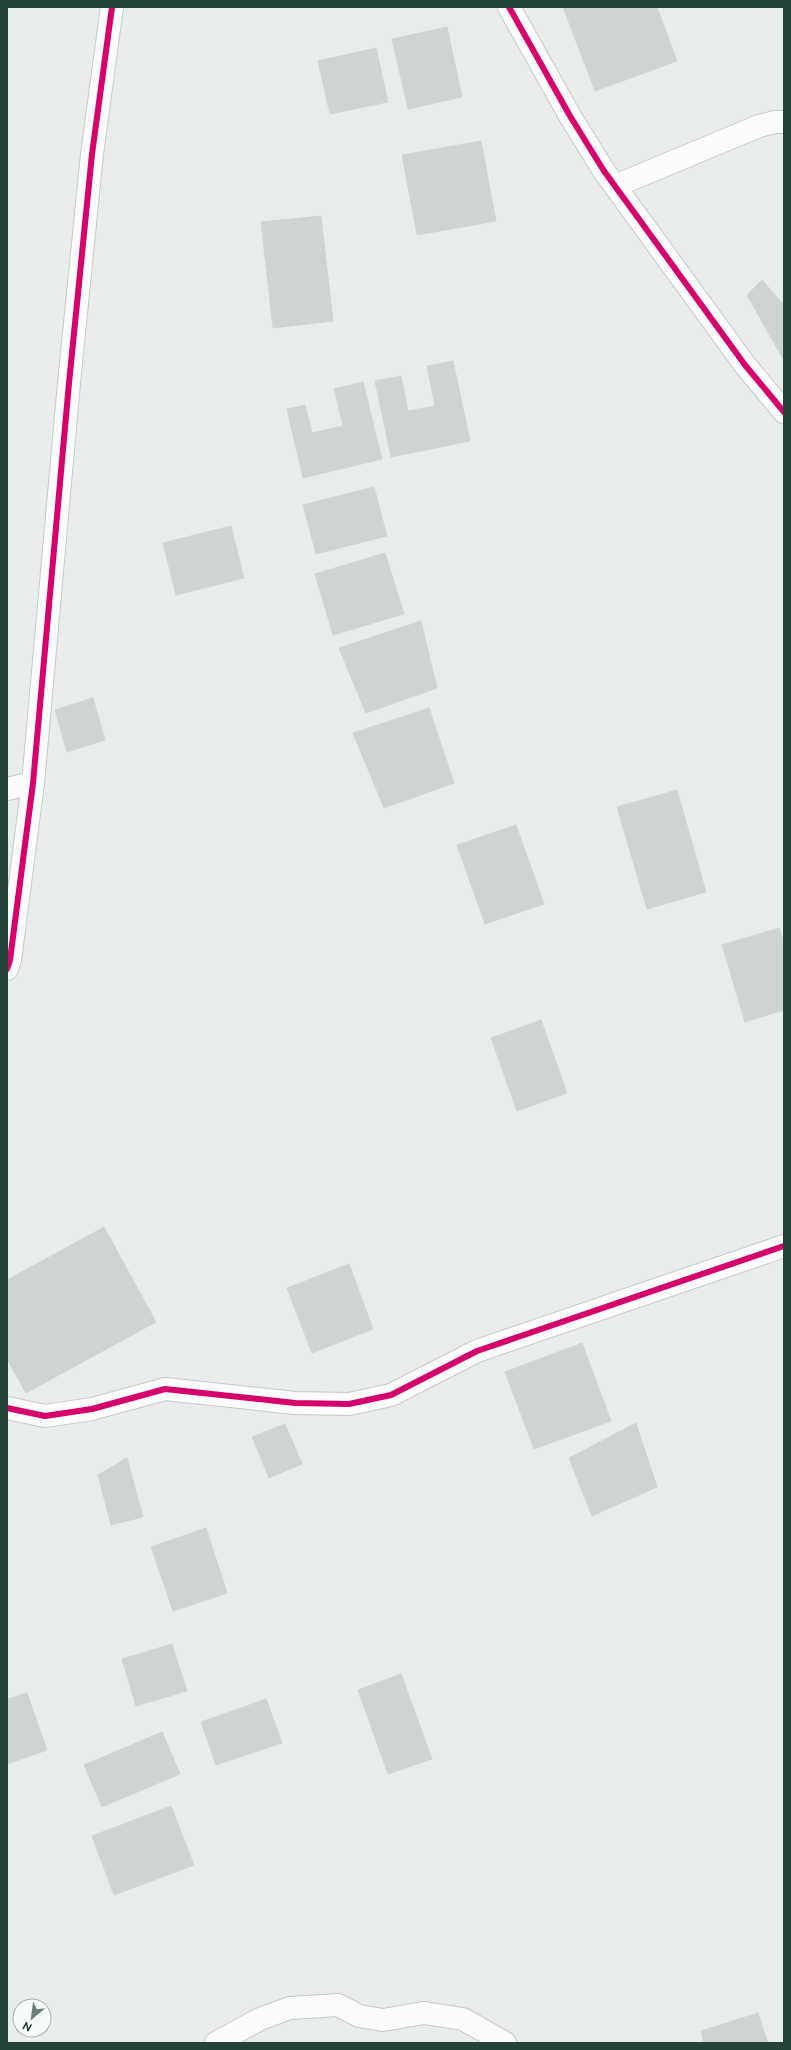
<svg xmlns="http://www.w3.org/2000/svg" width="791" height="2050" font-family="Raleway,sans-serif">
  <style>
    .building { fill: #cfd4d2; stroke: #d1d6d4 }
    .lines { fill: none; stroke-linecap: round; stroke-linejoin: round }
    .minor-casing { stroke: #c5cac8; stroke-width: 24 }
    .minor { stroke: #fcfcfc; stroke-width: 22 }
    .cycleway-casing { stroke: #f7fbf9; stroke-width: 8 }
    .cycleway { stroke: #d6006c; stroke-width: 6 }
  </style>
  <rect width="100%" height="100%" fill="#e8edeb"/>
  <g class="building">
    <path d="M563,7h94l20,54 -82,30z"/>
    <path d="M447,27l15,70 -54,12 -16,-70z"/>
    <path d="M376,48l12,54 -58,12 -12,-53z"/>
    <path d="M481,141l15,80 -79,14 -15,-80z"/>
    <path d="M321,216l12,105 -60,7 -12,-106z"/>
    <path d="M762,280l22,25v56l-37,-66z"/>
    <path d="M453,361l17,80 -79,16 -16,-76 26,-5 7,35 27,-5 -8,-40z"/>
    <path d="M363,382l19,77 -79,19 -16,-69 18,-4 7,28 31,-7 -9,-37z"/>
    <path d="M374,487l13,49 -71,18 -13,-49z"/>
    <path d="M231,526l13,52 -68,17 -13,-52z"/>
    <path d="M385,553l19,61 -71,21 -18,-61z"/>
    <path d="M421,621l16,67 -71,25 -27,-65z"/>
    <path d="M93,698l12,42 -38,12 -12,-42z"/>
    <path d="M429,708l25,75 -70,25 -31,-75z"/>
    <path d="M677,790l29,102 -59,17 -30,-102z"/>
    <path d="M516,825l28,79 -59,20 -28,-79z"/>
    <path d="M779,928l5,15v67l-39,12 -23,-77z"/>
    <path d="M541,1020l26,73 -50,18 -26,-73z"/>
    <path d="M104,1227l52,95 -130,71 -19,-34v-79z"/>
    <path d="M349,1264l24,65 -61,24 -25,-65z"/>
    <path d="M582,1343l29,78 -77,28 -29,-77z"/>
    <path d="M636,1423l21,64 -65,29 -23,-58z"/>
    <path d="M285,1424l17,40 -33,14 -17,-41z"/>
    <path d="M127,1458l16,59 -32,8 -13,-50z"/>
    <path d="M206,1528l21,65 -54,18 -22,-64z"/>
    <path d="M172,1644l15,47 -51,15 -14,-47z"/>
    <path d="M401,1674l31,85 -44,15 -30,-84z"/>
    <path d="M27,1693l20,57 -40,14v-65z"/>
    <path d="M266,1699l16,44 -66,22 -15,-43z"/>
    <path d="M162,1732l18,42 -78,33 -18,-42z"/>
    <path d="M171,1806l23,59 -80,30 -22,-59z"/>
    <path d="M758,2013l10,30h-64l-3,-12z"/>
  </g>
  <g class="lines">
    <defs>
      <g id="minor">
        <path d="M509,7l61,109 34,55 141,194 39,47"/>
        <path d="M615,186l144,-60 16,-4h9"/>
        <path d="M7,789l26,-6"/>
        <path d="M7,969l3,-9 23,-177 36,-400 23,-229 20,-147"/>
        <path d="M7,1408l38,8 47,-7 73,-20 130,14 54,1 42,-9 86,-44 307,-105"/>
        <path d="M216,2043l44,-24 30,-11 48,-3 21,11 24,4 41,-7 39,6 42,24"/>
      </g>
    </defs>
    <use href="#minor" class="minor-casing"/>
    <use href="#minor" class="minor"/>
    <defs>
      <g id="cycleway">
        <path d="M509,7l61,109 34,55 141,194 39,47"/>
        <path d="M7,969l3,-9 23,-177 36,-400 23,-229 20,-147"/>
        <path d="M7,1408l38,8 47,-7 73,-20 130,14 54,1 42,-9 86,-44 307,-105"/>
      </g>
    </defs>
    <use href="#cycleway" class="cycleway-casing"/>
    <use href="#cycleway" class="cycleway"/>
  </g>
  <rect width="791" height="2050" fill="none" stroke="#24423a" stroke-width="16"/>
  <g transform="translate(32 2018) rotate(209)"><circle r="19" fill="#f7fbf9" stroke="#a3b1ad"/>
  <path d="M0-3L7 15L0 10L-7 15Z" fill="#697e78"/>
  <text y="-6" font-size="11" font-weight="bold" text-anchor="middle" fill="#24423a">N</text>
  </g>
</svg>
